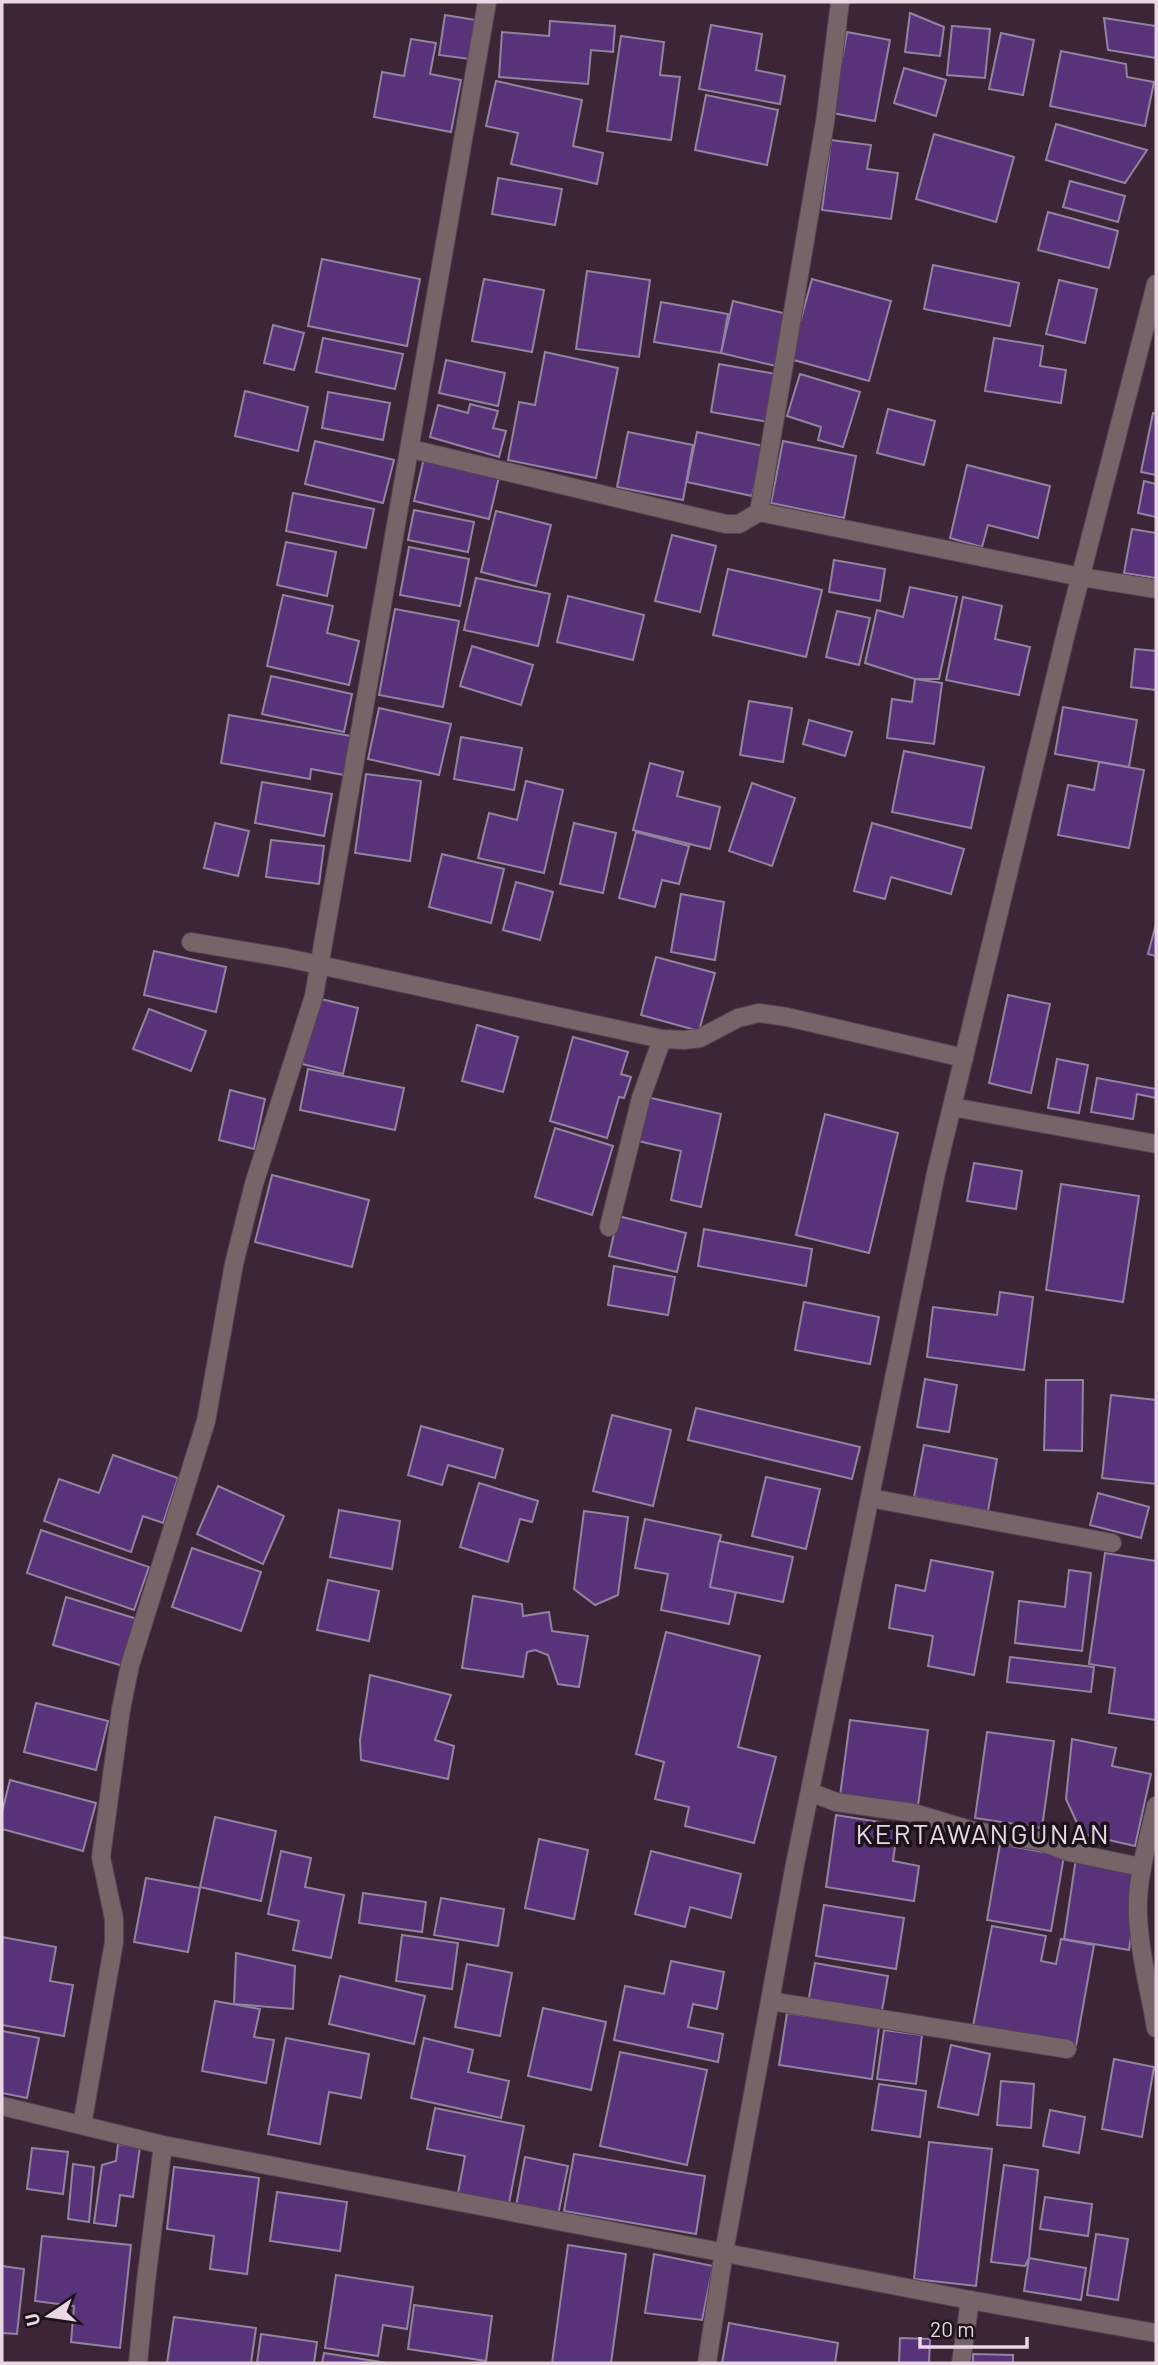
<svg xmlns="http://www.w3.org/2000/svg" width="1158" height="2365" font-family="Barlow,sans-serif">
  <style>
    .building { fill: #59337a; stroke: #9184a0; stroke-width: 2 }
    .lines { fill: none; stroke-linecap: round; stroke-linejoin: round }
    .minor-casing { stroke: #574253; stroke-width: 20 }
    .minor { stroke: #756569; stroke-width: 18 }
    .labels { text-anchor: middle; stroke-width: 7; stroke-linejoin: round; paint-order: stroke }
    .quarter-label { font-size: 28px; letter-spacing: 2px; fill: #e7d8e3; stroke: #1c121a }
  </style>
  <rect width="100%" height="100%" fill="#3c2537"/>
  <g class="building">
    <path d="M910,13l34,14 -4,29 -35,-4z"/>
    <path d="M445,15l31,5 -7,39 -30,-4z"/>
    <path d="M1104,18l52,8v32l-48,-8z"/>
    <path d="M550,21l65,5 -2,26 -22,-2 -3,34 -89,-7 3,-45 47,4z"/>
    <path d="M711,25l51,9 -6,36 29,6 -5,28 -81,-15z"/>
    <path d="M952,26l38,3 -5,49 -38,-3z"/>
    <path d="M847,32l43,8 -15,81 -43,-8z"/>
    <path d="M1001,33l33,7 -11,55 -34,-6z"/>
    <path d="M621,36l43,6 -4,33 20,2 -9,63 -64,-9z"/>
    <path d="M411,39l25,4 -6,31 31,6 -10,52 -77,-15 8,-45 22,4z"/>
    <path d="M1061,51l65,13 1,13 27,5 -9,44 -95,-20z"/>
    <path d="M904,68l42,12 -10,36 -42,-13z"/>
    <path d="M496,81l86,19 -9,46 30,7 -6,31 -86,-20 7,-31 -32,-7z"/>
    <path d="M706,95l72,15 -11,55 -72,-15z"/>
    <path d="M1056,124l91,26 -22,33 -79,-23z"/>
    <path d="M934,134l80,23 -18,65 -80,-23z"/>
    <path d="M831,140l40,5 -4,24 31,4 -7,46 -69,-9z"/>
    <path d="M498,178l64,11 -7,36 -63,-11z"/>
    <path d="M1070,181l55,15 -7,26 -55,-15z"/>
    <path d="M1048,212l70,19 -9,37 -71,-18z"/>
    <path d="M322,259l98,20 -13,67 -99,-20z"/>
    <path d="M933,265l86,18 -9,43 -86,-17z"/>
    <path d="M587,271l63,9 -11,77 -63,-8z"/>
    <path d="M484,279l60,11 -12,62 -60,-11z"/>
    <path d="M812,279l79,22 -22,80 -79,-22z"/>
    <path d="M1059,280l38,9 -12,54 -39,-9z"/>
    <path d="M733,301l54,13 -11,52 -55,-13z"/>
    <path d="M661,302l67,12 -7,39 -67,-11z"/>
    <path d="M273,325l31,8 -10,37 -30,-7z"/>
    <path d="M323,338l80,16 -8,35 -79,-17z"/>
    <path d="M994,338l49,8 -3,20 26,4 -5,33 -76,-12z"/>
    <path d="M545,352l73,16 -22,110 -88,-18 11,-58 16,3z"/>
    <path d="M446,360l59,13 -7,33 -59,-13z"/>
    <path d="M719,364l57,10 -8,48 -57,-10z"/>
    <path d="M800,374l60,18 -17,55 -25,-7 3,-13 -34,-11z"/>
    <path d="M245,391l63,16 -10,44 -63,-15z"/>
    <path d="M328,392l62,11 -7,37 -61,-12z"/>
    <path d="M470,404l28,7 -5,17 13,3 -7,26 -69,-20 8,-32 30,8z"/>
    <path d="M888,409l47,12 -11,44 -47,-12z"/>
    <path d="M1153,413l3,1v61l-15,-3z"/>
    <path d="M628,432l65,13 -10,55 -66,-13z"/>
    <path d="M697,432l66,14 -11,50 -65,-14z"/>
    <path d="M315,441l79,19 -11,43 -78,-19z"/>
    <path d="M783,441l73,15 -12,62 -73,-15z"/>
    <path d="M424,458l75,19 -10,42 -75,-18z"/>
    <path d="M967,465l83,21 -12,52 -50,-13 -6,22 -32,-9z"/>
    <path d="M1144,481l12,3v33l-18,-4z"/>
    <path d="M293,493l81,16 -8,39 -80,-17z"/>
    <path d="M414,510l60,12 -6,30 -60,-12z"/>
    <path d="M496,511l55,14 -15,61 -55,-14z"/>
    <path d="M1132,529l24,4v45l-32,-5z"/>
    <path d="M672,535l44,11 -16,66 -45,-11z"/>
    <path d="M286,542l50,10 -9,44 -50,-11z"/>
    <path d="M409,547l60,12 -9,47 -60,-11z"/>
    <path d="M834,560l51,9 -5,32 -51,-9z"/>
    <path d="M728,569l94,21 -16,67 -93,-22z"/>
    <path d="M476,578l74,16 -12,52 -74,-16z"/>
    <path d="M910,587l47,10 -18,82h-24l-50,-16 12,-53 26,7z"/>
    <path d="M283,595l50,11 -6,27 32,8 -10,44 -82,-19z"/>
    <path d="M568,596l76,19 -11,45 -76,-18z"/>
    <path d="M963,597l39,9 -7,33 35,8 -11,48 -73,-15z"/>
    <path d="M395,609l64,12 -16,86 -64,-12z"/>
    <path d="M837,611l33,7 -11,47 -33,-8z"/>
    <path d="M472,646l61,19 -12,40 -61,-19z"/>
    <path d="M1135,649l21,2v39l-25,-3z"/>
    <path d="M271,676l81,18 -8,38 -82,-18z"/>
    <path d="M915,679l27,4 -8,61 -47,-6 5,-39 20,3z"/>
    <path d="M749,701l43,7 -9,54 -43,-7z"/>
    <path d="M1063,707l74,13 -8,47 -74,-13z"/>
    <path d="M379,708l72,16 -12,51 -71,-16z"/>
    <path d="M229,715l122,21 -7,39 -33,-6 -1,10 -89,-16z"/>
    <path d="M809,720l43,12 -7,24 -42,-12z"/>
    <path d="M461,737l61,11 -8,42 -60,-11z"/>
    <path d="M904,751l80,16 -13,61 -79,-16z"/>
    <path d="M1099,762l45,8 -15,78 -71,-13 10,-50 26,5z"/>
    <path d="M650,763l33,9 -6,24 43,11 -10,42 -77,-19z"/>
    <path d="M366,774l55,7 -11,80 -55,-8z"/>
    <path d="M526,781l37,9 -19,83 -66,-15 11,-45 28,7z"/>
    <path d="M262,782l70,12 -8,42 -69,-13z"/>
    <path d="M752,783l43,15 -23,68 -43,-15z"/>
    <path d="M215,823l34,8 -11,45 -34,-8z"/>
    <path d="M574,823l42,10 -13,60 -43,-9z"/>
    <path d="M872,823l92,26 -13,45 -60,-17 -6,22 -31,-8z"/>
    <path d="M636,832l53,14 -10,38 -17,-4 -7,27 -36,-9z"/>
    <path d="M271,840l53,6 -5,38 -53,-7z"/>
    <path d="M442,854l62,15 -13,54 -62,-16z"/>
    <path d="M516,882l37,10 -13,48 -37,-10z"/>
    <path d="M681,894l43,8 -9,58 -44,-8z"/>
    <path d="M1156,924v32l-8,-2z"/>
    <path d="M154,951l72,16 -10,45 -72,-17z"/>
    <path d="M656,957l59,16 -16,58 -58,-16z"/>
    <path d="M1008,995l42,9 -19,89 -42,-10z"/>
    <path d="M317,998l41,10 -15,66 -41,-10z"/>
    <path d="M149,1009l57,22 -15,40 -58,-22z"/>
    <path d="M477,1025l41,12 -15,55 -41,-11z"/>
    <path d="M573,1037l55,15 -7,22 10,3 -7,21 -5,-1 -12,41 -57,-17z"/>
    <path d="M1057,1059l31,6 -9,48 -31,-5z"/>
    <path d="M308,1069l96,19 -9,42 -95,-20z"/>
    <path d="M1097,1078l59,11v9l-19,-4 -4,25 -42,-7z"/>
    <path d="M230,1090l35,9 -11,50 -35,-9z"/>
    <path d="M647,1097l74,17 -20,93 -30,-7 10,-49 -43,-10z"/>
    <path d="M825,1114l73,19 -29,120 -73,-18z"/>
    <path d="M555,1128l58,18 -21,69 -57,-18z"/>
    <path d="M974,1163l48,8 -6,38 -49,-8z"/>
    <path d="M272,1175l97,25 -17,67 -97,-25z"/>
    <path d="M1061,1184l78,12 -16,106 -77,-12z"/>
    <path d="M618,1216l68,17 -9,39 -68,-16z"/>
    <path d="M704,1229l108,20 -6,37 -108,-20z"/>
    <path d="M614,1266l61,11 -7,38 -60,-10z"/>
    <path d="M1000,1292l33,5 -9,73 -97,-13 6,-50 64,8z"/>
    <path d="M804,1302l75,15 -9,47 -75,-14z"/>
    <path d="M925,1379l32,6 -8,47 -32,-5z"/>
    <path d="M1046,1380h37l-1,71 -38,-1z"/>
    <path d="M1111,1395l45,5v84l-54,-6z"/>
    <path d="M696,1408l164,39 -8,32 -164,-39z"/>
    <path d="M612,1415l59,15 -18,76 -60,-15z"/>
    <path d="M421,1426l82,23 -8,29 -47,-13 -6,20 -34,-10z"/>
    <path d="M924,1445l73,14 -9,52 -74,-14z"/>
    <path d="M113,1455l65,23 -15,45 -20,-7 -12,36 -87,-31 15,-42 40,14z"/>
    <path d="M766,1477l54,12 -14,60 -54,-13z"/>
    <path d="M479,1483l59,18 -6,21 -12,-3 -12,43 -48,-15z"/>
    <path d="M218,1486l66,30 -21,48 -66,-30z"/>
    <path d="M1098,1493l51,14 -8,31 -51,-13z"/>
    <path d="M339,1510l61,11 -8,48 -62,-12z"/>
    <path d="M584,1511l44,6 -10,78 -23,10 -21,-16z"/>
    <path d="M645,1519l76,16 -11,52 26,5 -7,32 -68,-14 7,-36 -33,-6z"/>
    <path d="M41,1530l108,37 -15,43 -107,-37z"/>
    <path d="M719,1541l74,16 -10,45 -73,-15z"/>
    <path d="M192,1548l69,24 -20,59 -69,-24z"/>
    <path d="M1105,1553l51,8v159l-47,-7 6,-45 -26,-4z"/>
    <path d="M931,1560l62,12 -19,103 -46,-9 5,-30 -44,-8 7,-43 29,6z"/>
    <path d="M1069,1570l22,3 -9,78 -67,-8 4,-42 46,6z"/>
    <path d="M328,1580l51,11 -10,50 -52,-11z"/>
    <path d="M473,1596l49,8 1,12 26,-4 3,19 36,5 -9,51 -21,-3 -10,-29 -13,-5 -8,2 -4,25 -61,-9z"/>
    <path d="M66,1597l71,22 -14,47 -70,-21z"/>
    <path d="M666,1632l94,24 -22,91 38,10 -22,86 -69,-17 4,-19 -34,-8 9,-37 -28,-8z"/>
    <path d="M1010,1657l84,10 -3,25 -84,-10z"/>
    <path d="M370,1675l81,20 -16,45 19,6 -6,33 -87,-19 -1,-20z"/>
    <path d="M36,1703l72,18 -12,49 -72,-18z"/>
    <path d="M850,1720l78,10 -10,76 -78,-10z"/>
    <path d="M987,1732l67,9 -12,87 -67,-10z"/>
    <path d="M1072,1739l44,9 -4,18 39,8 -16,72 -53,-12 -16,-35z"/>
    <path d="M10,1780l86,23 -13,48 -81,-22v-17z"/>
    <path d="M836,1815l62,10 -5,36 26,5 -5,35 -88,-14z"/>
    <path d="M215,1817l61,14 -15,70 -61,-14z"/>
    <path d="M539,1839l49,11 -14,69 -49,-11z"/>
    <path d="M1000,1844l64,12 -13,75 -64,-11z"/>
    <path d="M281,1851l30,7 -6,29 39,8 -13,63 -38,-8 6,-29 -31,-7z"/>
    <path d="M651,1851l90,23 -10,44 -41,-11 -5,20 -50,-13z"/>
    <path d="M1076,1858l65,9 -12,83 -65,-11z"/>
    <path d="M146,1878l54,10 -12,64 -54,-10z"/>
    <path d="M363,1893l63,9 -4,30 -63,-9z"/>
    <path d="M441,1898l63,11 -6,37 -64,-11z"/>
    <path d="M824,1905l80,13 -8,51 -80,-13z"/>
    <path d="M992,1926l54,10 -5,25 15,3 5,-25 33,6 -18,101 -103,-20z"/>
    <path d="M402,1935l56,8 -6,46 -56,-8z"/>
    <path d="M2,1937l54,10 -6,34 23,4 -9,51 -62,-11z"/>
    <path d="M236,1953l59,13 -2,43 -59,-5z"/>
    <path d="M671,1961l53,11 -7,37 -24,-5 -5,23 35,7 -5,28 -104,-22 11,-54 39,8z"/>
    <path d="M815,1963l73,13 -7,40 -73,-13z"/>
    <path d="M467,1964l45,9 -12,63 -45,-9z"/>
    <path d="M340,1976l85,20 -11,48 -85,-20z"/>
    <path d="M215,2001l45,8 -6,28 20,3 -8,43 -64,-12z"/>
    <path d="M543,2008l63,14 -15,68 -63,-14z"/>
    <path d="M787,2013l92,14 -7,52 -93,-14z"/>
    <path d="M884,2030l38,5 -6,49 -39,-5z"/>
    <path d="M2,2031l37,7 -12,60 -25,-5z"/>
    <path d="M286,2038l83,16 -8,44 -32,-6 -9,52 -52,-10z"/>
    <path d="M424,2038l49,12 -5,22 41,9 -8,37 -90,-20z"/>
    <path d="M951,2045l39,9 -12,61 -40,-8z"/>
    <path d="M620,2052l87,18 -20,95 -87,-19z"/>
    <path d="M1114,2059l40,8 -12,70 -40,-8z"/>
    <path d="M1001,2081l33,3 -3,44 -34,-3z"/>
    <path d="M879,2084l47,7 -6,46 -48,-7z"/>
    <path d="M435,2108l89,18 -15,77 -51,-10 7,-37 -38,-7z"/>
    <path d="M1050,2110l35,7 -6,36 -36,-7z"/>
    <path d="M929,2142l63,7 -16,137 -62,-7z"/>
    <path d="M118,2144l22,3 -7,50 -13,-2 -4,31 -22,-3 8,-58 14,-4z"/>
    <path d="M32,2148l36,4 -5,42 -36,-5z"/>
    <path d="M574,2154l131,22 -9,58 -132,-23z"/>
    <path d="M525,2157l43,9 -10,49 -42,-9z"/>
    <path d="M73,2164l21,3 -5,55 -21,-3z"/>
    <path d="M1004,2165l34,5 -9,88 -4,8 -34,-4z"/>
    <path d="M174,2167l85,11 -12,96 -37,-5 4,-33 -47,-7z"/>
    <path d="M277,2192l70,10 -7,49 -70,-10z"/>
    <path d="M1045,2197l47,7 -4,32 -48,-7z"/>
    <path d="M1096,2234l32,5 -10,61 -31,-5z"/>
    <path d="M42,2236l89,9 -11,103 -49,-6 3,-36 -39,-5z"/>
    <path d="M568,2245l58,9 -15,109h-59z"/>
    <path d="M654,2254l59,12 -11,54 -57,-7z"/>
    <path d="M1029,2258l57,10 -5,32 -57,-9z"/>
    <path d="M2,2266l22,3 -7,65 -15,-1z"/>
    <path d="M336,2275l77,12 -6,42 -24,-4 -5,31 -53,-8z"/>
    <path d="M414,2305l78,11 -6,45 -78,-12z"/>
    <path d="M174,2317l82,11 -5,35h-84z"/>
    <path d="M729,2323l109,20 -3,20h-113z"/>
    <path d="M261,2334l56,8 -3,21h-57z"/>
    <path d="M900,2338l30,1 -1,24h-30z"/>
    <path d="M324,2353l63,10h-65z"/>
    <path d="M973,2354l40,1v8h-40z"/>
  </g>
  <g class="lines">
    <defs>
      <g id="minor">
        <path d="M411,449l315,75h13l20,-12 66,-390 15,-120"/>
        <path d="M759,512l322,65 75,12"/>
        <path d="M191,942l96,16 375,81 22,1 16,-2 38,-20 21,-5 28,4 177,41"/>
        <path d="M952,1107l204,37"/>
        <path d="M609,1227l32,-129 21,-59"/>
        <path d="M870,1498l242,45"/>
        <path d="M810,1792l26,10 78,11 60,18 66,10 29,11 72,15"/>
        <path d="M1156,1806c-7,30 -16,61 -18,92 -2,43 11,88 18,130"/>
        <path d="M770,2001l297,48"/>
        <path d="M2,2106l161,39 807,155 186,33"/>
        <path d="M82,2125l32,-183v-23l-13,-62 20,-148 9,-44 76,-244 28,-157 20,-80 60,-188 173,-994"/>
        <path d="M138,2363l8,-82 17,-136"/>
        <path d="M707,2363l16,-105 72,-394 141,-691 130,-540 90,-349"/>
        <path d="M961,2363l9,-63"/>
      </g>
    </defs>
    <use href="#minor" class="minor-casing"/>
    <use href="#minor" class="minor"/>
  </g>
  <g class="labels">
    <g class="quarter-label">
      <text x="983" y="1844">KERTAWANGUNAN</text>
    </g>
  </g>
  <rect width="1158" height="2365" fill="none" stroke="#e7d8e3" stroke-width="7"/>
  <g transform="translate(49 2316) rotate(257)" stroke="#1c121a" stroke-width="5" paint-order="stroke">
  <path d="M0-5L12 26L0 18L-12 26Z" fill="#e7d8e3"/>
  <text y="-10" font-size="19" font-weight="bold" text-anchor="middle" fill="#e7d8e3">U</text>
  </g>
  <path d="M920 2337v10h107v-10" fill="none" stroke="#e7d8e3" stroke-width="3.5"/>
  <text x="930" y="2337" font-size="21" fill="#e7d8e3" stroke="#1c121a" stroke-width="5" paint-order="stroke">20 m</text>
</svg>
